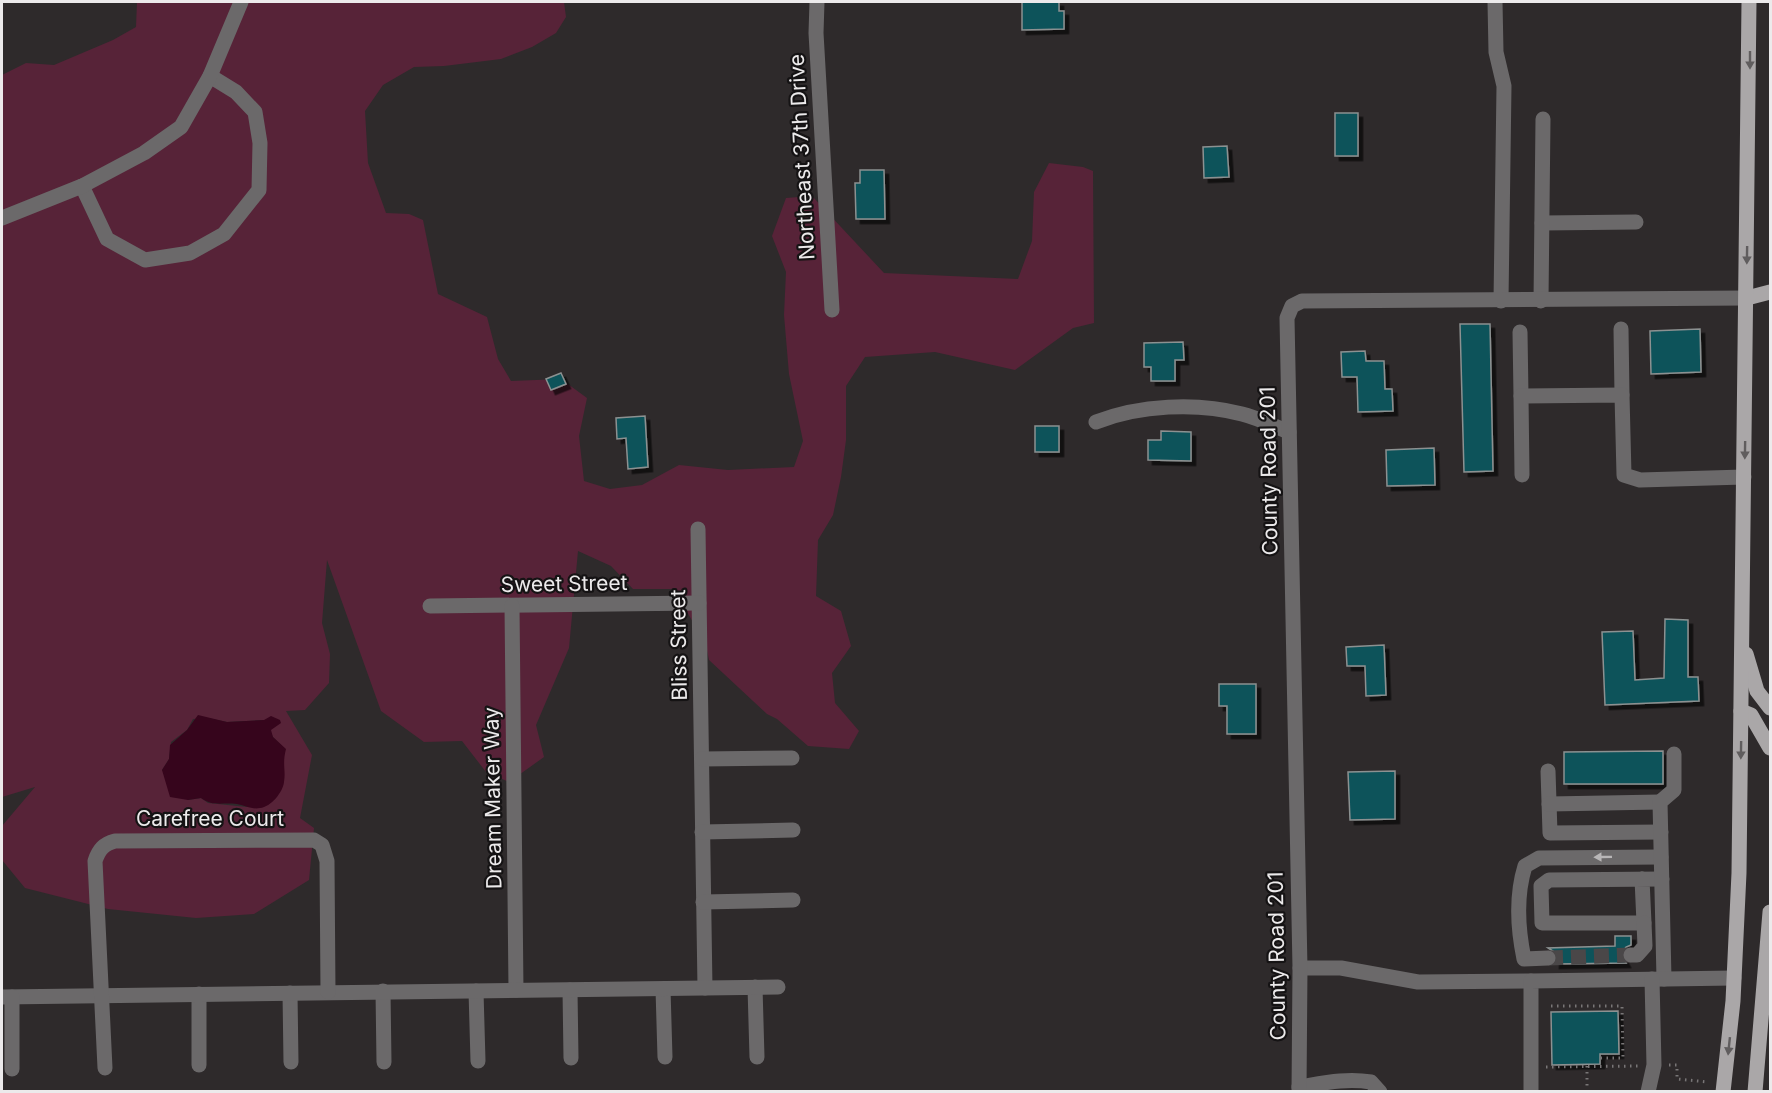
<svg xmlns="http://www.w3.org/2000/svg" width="1772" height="1093" font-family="Inter,sans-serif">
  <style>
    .green { fill: #572338; fill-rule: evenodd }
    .water { fill: #36051c }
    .building { fill: #0c525a; stroke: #8c9191; stroke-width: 1.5; filter: url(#shadow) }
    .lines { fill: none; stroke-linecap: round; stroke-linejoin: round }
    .minor-tunnel { stroke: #4a4748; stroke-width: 15; stroke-dasharray: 15 8; stroke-linecap: butt }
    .path { stroke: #797677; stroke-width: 3; stroke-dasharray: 1.5 4.5; stroke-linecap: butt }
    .minor { stroke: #6b696a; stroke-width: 15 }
    .major { stroke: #aaa7a8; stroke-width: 15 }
    .oneway { fill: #605d5e }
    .oneway2 { fill: #b8b6b7 }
    .labels { text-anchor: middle; stroke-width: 4.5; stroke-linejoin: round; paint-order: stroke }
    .street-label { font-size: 21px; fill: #eceaeb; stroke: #151314 }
  </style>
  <defs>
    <filter id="shadow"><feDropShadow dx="4.5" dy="4.5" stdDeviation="0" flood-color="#0009"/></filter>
  </defs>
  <rect width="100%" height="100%" fill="#2e2a2b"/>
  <path class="green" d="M137,2h427l2,15 -10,16 -24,14 -31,12 -57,7 -30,1 -31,18 -18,26 3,52 18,50 23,1 14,6 15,74 49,23 11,42 13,22 50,-2 26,19 -8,38 5,45 26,8 32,-4 37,-20 49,5 66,-3 9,-26 -14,-67 -5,-59 2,-43 -14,-36 14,-38 26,-2 72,77 134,6 14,-38 2,-49 15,-29 34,4 10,4 1,152 -21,5 -58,42 -80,-18 -70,5 -19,29v54l-5,37 -8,38 -15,25 -2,56 25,15 10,35 -19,27 3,30 24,28 -10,18 -41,-3 -31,-27 -10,-5 -58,-54 -6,-29 -9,-7 -20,-35h-41l-22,-23 -33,-15 -9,97 -33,77 8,32 -35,25 -23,-10 -24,-31 -38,1 -43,-31 -54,-151 -5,63 8,31 -1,29 -24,27 -19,1 26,44 -12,63 14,10 -5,52 -55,34 -58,4 -88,-9 -83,-21 -23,-28v-34l33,-39 -33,10v-722l24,-12 28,2 59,-25 23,-13zM208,718l19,4 37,-2 9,17 12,12 -2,11 1,14 -37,33 -39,-4 -7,-5 -13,2 -26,-30 7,-11 2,-17 16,-12 6,-11z"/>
  <path class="water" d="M198,715l29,7 37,-2 7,-4 9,4 1,3 -10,7 2,7 13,12c-4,15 0,21 -2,33 -1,10 -13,25 -24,26 -8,2 -16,-3 -23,-4 -15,-2 -23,3 -36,-6l-13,2 -18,-3 -8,-27 7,-11 1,-14 17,-15z"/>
  <g class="building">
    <path d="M1022,2h37v9h5v18l-42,1z"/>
    <rect x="1335" y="113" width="23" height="43"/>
    <path d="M1227,146l2,31 -25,1 -1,-31z"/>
    <path d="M860,170h24l1,49h-29l-1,-36h5z"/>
    <path d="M1460,324h30l3,147 -29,1z"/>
    <path d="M1700,329l1,43 -50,2 -1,-43z"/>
    <path d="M1183,342l1,18h-9v21h-24v-14h-7v-24z"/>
    <path d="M1365,351l1,10h18l1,28h7l1,22 -35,1 -1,-35h-15l-1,-25z"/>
    <path d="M561,373l5,11 -15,6 -5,-11z"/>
    <path d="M645,416l3,51 -20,2 -2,-31 -9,1 -1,-21z"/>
    <rect x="1035" y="426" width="24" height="26"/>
    <path d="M1161,431l30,1v29l-43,-1v-20h13z"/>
    <path d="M1434,448l1,37 -48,1 -1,-36z"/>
    <path d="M1665,619l23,1v57h10l1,24 -94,4 -3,-73 31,-1 2,49 29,-2z"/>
    <path d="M1384,645l2,50 -20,1 -1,-30h-18l-1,-19z"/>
    <path d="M1219,684h37v50h-29v-28h-8z"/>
    <path d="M1663,751v33h-99v-32z"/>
    <path d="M1395,771v48l-45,1 -2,-48z"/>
    <path d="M1615,936h16v9l-5,2 -5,7 5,9 -71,1 1,-11 -8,-5 67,-2z"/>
    <path d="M1618,1011l1,43h-19v10l-48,1 -1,-53z"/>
  </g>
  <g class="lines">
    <path class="minor-tunnel" d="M1548,958l83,-3"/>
    <g class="path">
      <path d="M1551,1006h71l1,52h-23"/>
      <path d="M1669,1065h8v14l31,3"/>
      <path d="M1587,1066v26"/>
      <path d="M1546,1067l93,-1"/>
    </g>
    <g class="minor">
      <path d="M817,2l-1,31 16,277"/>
      <path d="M1495,2l1,50 8,34 -3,215"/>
      <path d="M82,186l25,53 38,21 45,-7 34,-19 35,-44 1,-47 -5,-31 -19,-20 -26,-16"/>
      <path d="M2,218l80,-32 62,-33 37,-26 29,-51 31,-74"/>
      <path d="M1542,223l94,-1"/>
      <path d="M1541,301l2,-182"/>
      <path d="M1621,329l1,66"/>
      <path d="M1520,332l1,64"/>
      <path d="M1096,422c43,-17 101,-20 146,-8 16,4 32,12 47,18"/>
      <path d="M1522,475l-1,-79 101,-1 2,80 16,5 104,-3"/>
      <path d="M698,529l7,459"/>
      <path d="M430,606l269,-3"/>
      <path d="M512,606l4,384"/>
      <path d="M702,759l90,-1"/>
      <path d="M1548,771l2,62 111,-1"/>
      <path d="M1549,804l111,-2"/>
      <path d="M702,832l91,-2"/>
      <path d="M1642,879l2,44h-102l-1,-37 8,-6 113,-1"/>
      <path d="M703,902l90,-2"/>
      <path d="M1631,955h6l8,-9 -1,-23"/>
      <path d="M1548,958l-24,1c-6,-29 -8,-64 1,-93l14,-8 122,-1"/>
      <path d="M1300,968h41l77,14 113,-1"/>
      <path d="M1664,979l-4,-177 14,-12v-36"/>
      <path d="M755,987l2,70"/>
      <path d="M663,989l2,68"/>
      <path d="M570,990l1,68"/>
      <path d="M383,991l1,71"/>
      <path d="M476,991l2,70"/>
      <path d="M290,993l1,69"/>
      <path d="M199,994v71"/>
      <path d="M2,997l776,-10"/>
      <path d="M105,1068l-10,-207c4,-12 9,-17 20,-20l199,-1 8,5 5,16 1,131"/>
      <path d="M12,1069v-72"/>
      <path d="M1299,1087c25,-4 47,-9 72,-5l9,10"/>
      <path d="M1299,1092l1,-124 -13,-650 5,-12 10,-5 445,-3"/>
      <path d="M1531,1092v-111l203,-3"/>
      <path d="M1648,1092l6,-27 -2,-86"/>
    </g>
    <g class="major">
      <path d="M1747,298l23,-6"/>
      <path d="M1746,654l11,37 13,17"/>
      <path d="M1741,711l10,4 19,33"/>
      <path d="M1723,1092l10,-91 6,-128 10,-871"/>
      <path d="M1755,1092l15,-180"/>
    </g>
  </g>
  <defs><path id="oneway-solid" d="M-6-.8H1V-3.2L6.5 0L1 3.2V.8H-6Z" transform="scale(1.5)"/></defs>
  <g class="oneway">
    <use href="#oneway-solid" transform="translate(1750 60) rotate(90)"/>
    <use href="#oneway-solid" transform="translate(1747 255) rotate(91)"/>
    <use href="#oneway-solid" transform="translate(1745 450) rotate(91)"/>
    <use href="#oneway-solid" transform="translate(1741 750) rotate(91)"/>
    <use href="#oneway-solid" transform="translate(1729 1046) rotate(96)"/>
  </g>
  <use class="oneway2" href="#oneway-solid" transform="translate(1603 857) rotate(179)"/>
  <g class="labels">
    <g class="street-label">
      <text transform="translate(802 157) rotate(-93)" y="7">Northeast 37th Drive</text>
      <text transform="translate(1269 471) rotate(-91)" y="7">County Road 201</text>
      <text transform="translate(564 584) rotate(-1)" y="7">Sweet Street</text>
      <text transform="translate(679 645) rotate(-91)" y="7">Bliss Street</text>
      <text transform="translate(493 798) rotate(-91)" y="7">Dream Maker Way</text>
      <text x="210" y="826">Carefree Court</text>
      <text transform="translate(1277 956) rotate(-91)" y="7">County Road 201</text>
    </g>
  </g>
  <rect width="1772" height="1093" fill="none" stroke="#eceaeb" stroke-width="6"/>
</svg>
